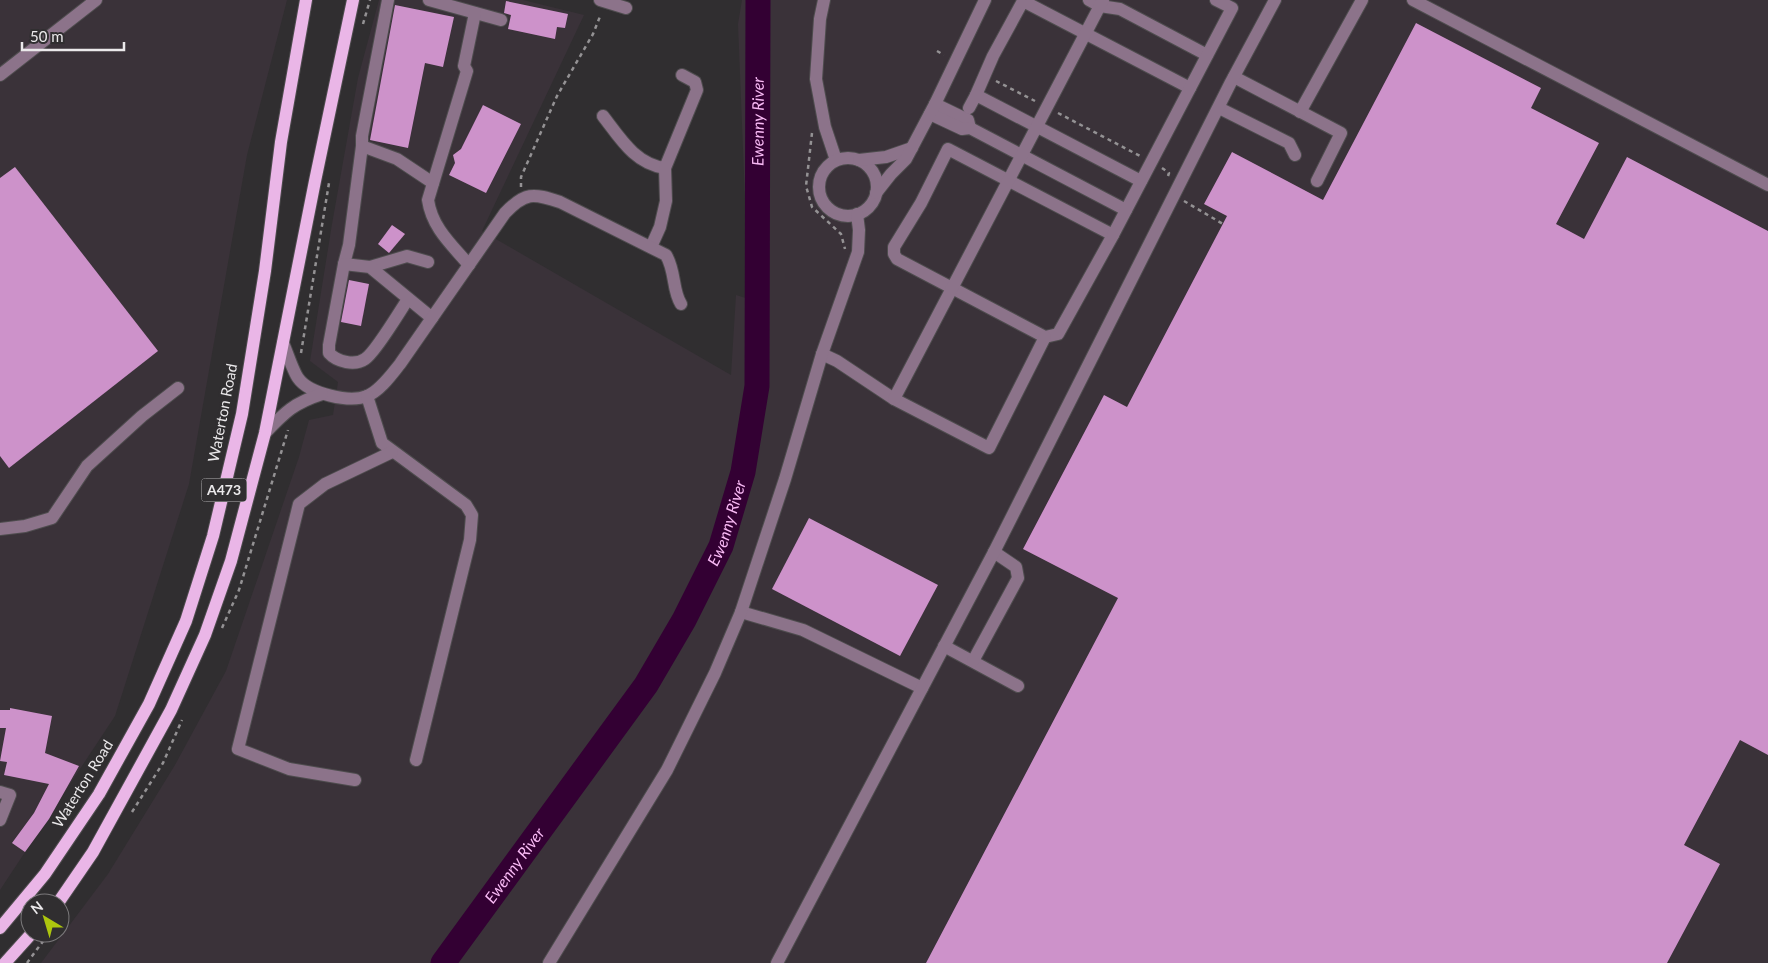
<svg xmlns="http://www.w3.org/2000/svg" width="1768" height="963" font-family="Lato,sans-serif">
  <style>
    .built { fill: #3a3239 }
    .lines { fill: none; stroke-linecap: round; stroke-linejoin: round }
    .river { stroke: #303; stroke-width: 25 }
    .building { fill: #cd92ca }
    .minor-casing { stroke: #4e4c4e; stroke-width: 14 }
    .major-casing { stroke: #4e4c4e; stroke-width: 14 }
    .path { stroke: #949294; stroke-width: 2.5; stroke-dasharray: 4 4; stroke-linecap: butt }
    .minor { stroke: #8c738a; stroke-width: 12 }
    .major { stroke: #eab6e7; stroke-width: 12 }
    .labels { text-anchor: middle; stroke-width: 5; stroke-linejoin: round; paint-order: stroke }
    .shield { fill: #302e30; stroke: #b3b1b3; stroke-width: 1 }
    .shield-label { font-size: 14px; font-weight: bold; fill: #ebe9eb }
    .street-label { font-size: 15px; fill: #ebe9eb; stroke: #302e30 }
    .water-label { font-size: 16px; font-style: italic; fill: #fabaf6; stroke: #302e30 }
  </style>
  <rect width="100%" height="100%" fill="#302e30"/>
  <g class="built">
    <path d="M0,0h287l-40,155 -58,329 -74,232 -115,174z"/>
    <path d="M379,0h144l61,15 -102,216 249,144 5,-80 13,4 -11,-275 4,-24h1026v963h-1727l67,-89 67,-109 51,-94 73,-214 10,-37 24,-5 5,-33 -28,-21 22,-137 26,-146z"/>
  </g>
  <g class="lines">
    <path class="river" id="s1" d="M443,963l203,-278 38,-65 37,-74 22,-74 14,-86 1,-386"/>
  </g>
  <g class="building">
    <path d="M506,1l62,13 -3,14 -8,-1 -2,12 -47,-10 3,-14 -7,-2z"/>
    <path d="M395,5l59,12 -11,50 -18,-4 -17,85 -38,-8z"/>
    <path d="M1416,23l125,65 -10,20 68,35 -43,81 28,15 43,-82 141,74v524l-28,-15 -56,105 36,19 -53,99h-741l192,-365 -95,-49 81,-154 23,12 100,-191 -23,-12 28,-52 91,48z"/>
    <path d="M483,105l38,19 -35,69 -37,-18 6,-12 -2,-8 8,-6z"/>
    <path d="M15,167l143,184 -149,117 -9,-12v-278z"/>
    <path d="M392,225l13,9 -16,19 -11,-9z"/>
    <path d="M349,280l20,4 -8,42 -20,-4z"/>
    <path d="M809,518l129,67 -38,71 -128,-67z"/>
    <path d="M10,708l42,8 -7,37 34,13 -30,53 -24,33 -13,-9 22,-30 15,-29 -45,-9 3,-13 -7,-1 6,-33h-6v-18h10z"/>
  </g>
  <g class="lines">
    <defs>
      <g id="minor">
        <path d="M429,0l72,20"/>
        <path d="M600,0l26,8"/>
        <path d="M824,0l-4,19 -4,60 9,48 11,33"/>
        <path d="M1089,0l11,6 20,3 87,46"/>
        <path d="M1413,0l355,185"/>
        <path d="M0,75l96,-75"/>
        <path d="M1234,77l107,56 -24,48"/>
        <path d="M976,95l17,-39 30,-55 167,87"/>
        <path d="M935,104l33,16 2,8"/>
        <path d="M969,108l7,-13 165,86"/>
        <path d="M1219,108l70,35 6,12"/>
        <path d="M1300,112l62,-112"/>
        <path d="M930,114l32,15 8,-1 156,82"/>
        <path d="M603,116c17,22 32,48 62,52"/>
        <path d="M362,146v-10l26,-136"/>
        <path d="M948,149l165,86 -55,99 -13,3 -148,-78 -3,-5v-7l27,-44z"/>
        <circle cx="848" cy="187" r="29"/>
        <path d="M859,160l27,-3 26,-9"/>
        <path d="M876,193l15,-19 15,-15 29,-55 50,-104"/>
        <path d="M1113,235l119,-227 -16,-8"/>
        <path d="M651,247l9,-20 6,-26 -1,-33 32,-78 -2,-8 -13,-7"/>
        <path d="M344,264l5,-19 13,-99 35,13 36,24"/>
        <path d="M469,265c-17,-20 -37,-37 -41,-65l39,-129 -3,-5 11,-53"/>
        <path d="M370,267l37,-11 21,6"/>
        <path d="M408,299c-8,12 -33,54 -43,60 -10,7 -28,3 -36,-6v-8l15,-81 26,3 62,51"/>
        <path d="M283,343c4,9 10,28 15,35 11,16 52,25 69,18 13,-5 25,-22 33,-32l105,-151c20,-21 28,-20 55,-11l106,53c10,17 6,35 15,49"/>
        <path d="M822,354l15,7 57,38 95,49 56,-111"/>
        <path d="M367,396l15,47 84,62 6,10 -2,25 -54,220"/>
        <path d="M894,399l209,-399"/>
        <path d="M265,433c20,-21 29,-30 57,-39"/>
        <path d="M0,529l25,-3 27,-8 35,-52 55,-50 36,-28"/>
        <path d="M741,612l62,18 119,58"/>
        <path d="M944,646l74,40"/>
        <path d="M973,661l45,-83 -2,-11 -22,-15"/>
        <path d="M355,780l-66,-11 -51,-20 61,-245 26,-20 67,-32"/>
        <path d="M0,792l10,3 -10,25"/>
        <path d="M549,963l118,-193 48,-97 26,-61 44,-133 37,-125 36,-102 1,-22 -2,-16"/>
        <path d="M777,963l217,-411 237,-470 44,-82"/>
      </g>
      <g id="major">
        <path d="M58,903l35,-51 78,-142 34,-75 26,-74 34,-128 50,-252 38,-181"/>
        <path d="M0,928l45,-54 54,-80 50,-90 37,-83 27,-85 29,-122 23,-143 16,-129 25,-142"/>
        <path d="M5,963l27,-30"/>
      </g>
    </defs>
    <use href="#minor" class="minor-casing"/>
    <use href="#major" class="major-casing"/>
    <g class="path">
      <path d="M363,24l7,-24"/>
      <path d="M937,51l7,4"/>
      <path d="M996,81l39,20"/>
      <path d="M1058,113l82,43"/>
      <path d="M812,133l-6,53 6,21 29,27 4,15"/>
      <path d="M1162,168l7,5 -1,3"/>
      <path d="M521,187v-10l36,-81 36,-62 8,-20"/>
      <path d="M1184,201l39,23"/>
      <path d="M301,353l28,-170"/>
      <path d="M222,628l17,-38 49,-160"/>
      <path d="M132,812l31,-49 19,-43"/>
      <path d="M27,963l22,-30"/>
    </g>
    <use href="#minor" class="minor"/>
    <use href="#major" class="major"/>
  </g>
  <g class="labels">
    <rect class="shield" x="201.5" y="478.5" width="45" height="23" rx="4"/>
    <g class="shield-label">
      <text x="224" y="495">A473</text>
    </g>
    <g class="street-label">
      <text transform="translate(223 413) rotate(-79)" y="5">Waterton Road</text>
      <text transform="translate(83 784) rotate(-58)" y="5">Waterton Road</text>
    </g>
    <g class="water-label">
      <text dy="6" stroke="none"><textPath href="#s1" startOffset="931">Ewenny River</textPath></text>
      <text dy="6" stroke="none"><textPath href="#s1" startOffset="526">Ewenny River</textPath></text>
      <text dy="6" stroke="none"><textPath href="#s1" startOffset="121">Ewenny River</textPath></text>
    </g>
  </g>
  <g transform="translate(45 918) rotate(322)"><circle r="24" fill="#302e30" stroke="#7b797b"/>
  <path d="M0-4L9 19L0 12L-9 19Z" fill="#adc60e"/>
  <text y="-8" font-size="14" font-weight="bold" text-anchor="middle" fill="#ebe9eb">N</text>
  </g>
  <path d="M22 42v8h102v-8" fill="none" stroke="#ebe9eb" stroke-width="2.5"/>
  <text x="30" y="42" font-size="15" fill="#ebe9eb" stroke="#302e30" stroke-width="4" paint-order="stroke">50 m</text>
</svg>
